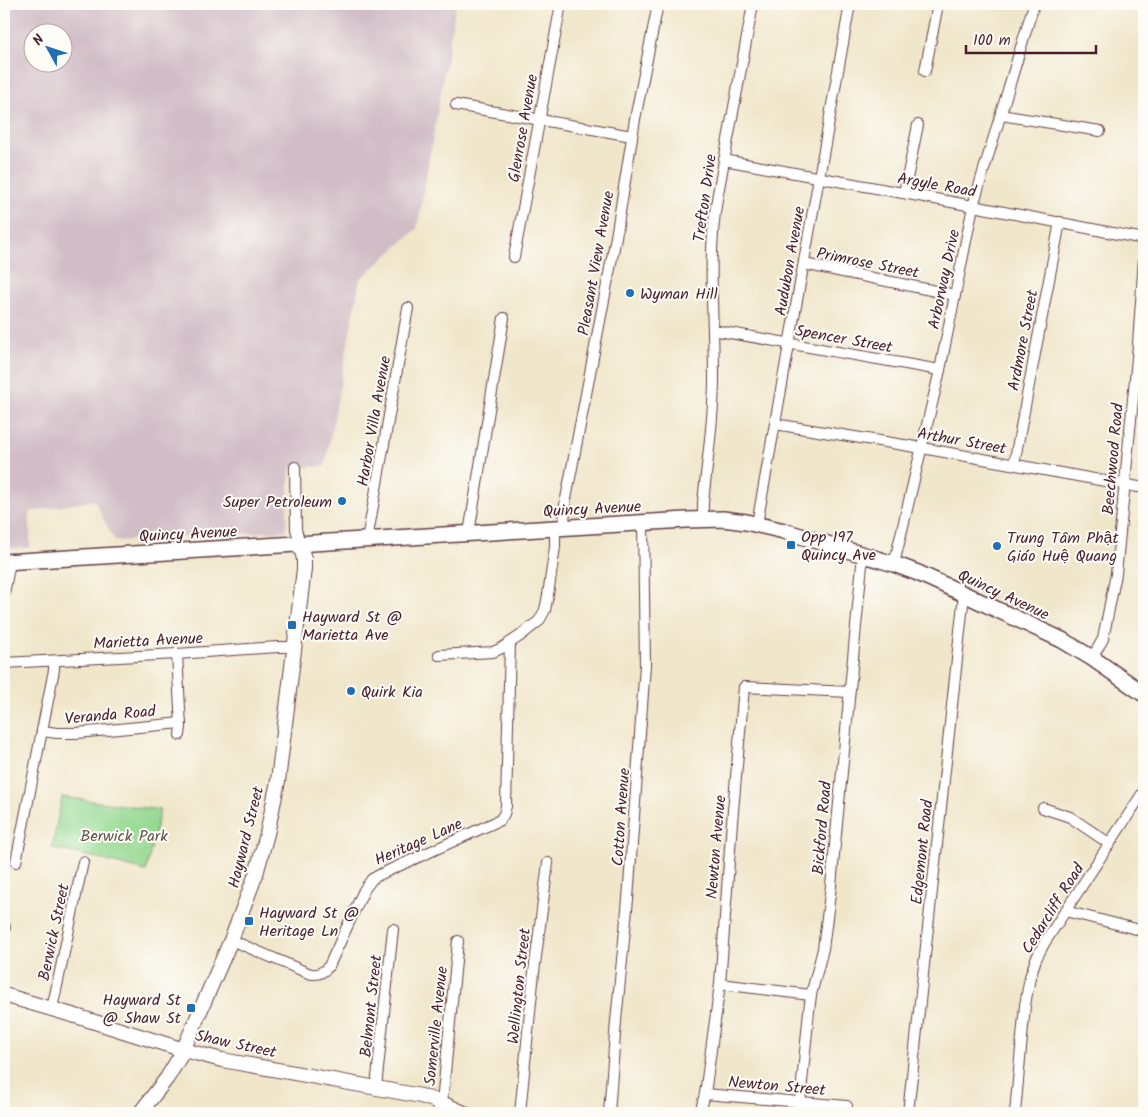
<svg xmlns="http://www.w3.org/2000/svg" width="1148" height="1117" font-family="Kalam,sans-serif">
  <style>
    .industrial { fill: #d2bdc6; fill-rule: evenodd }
    .green { fill: #95d992; stroke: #707c5e }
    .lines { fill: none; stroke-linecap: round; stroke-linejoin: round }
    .street-casing { stroke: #633d43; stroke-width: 12 }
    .secondary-casing { stroke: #633d43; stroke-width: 16 }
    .primary-casing { stroke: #633d43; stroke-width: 18 }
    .street { stroke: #fff; stroke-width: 10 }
    .secondary { stroke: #fff; stroke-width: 14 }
    .primary { stroke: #fff; stroke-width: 15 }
    .poi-dot { fill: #1f6fb2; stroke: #fdfcf7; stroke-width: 2 }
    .labels { text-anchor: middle; stroke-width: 4; stroke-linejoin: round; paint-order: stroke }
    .street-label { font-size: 16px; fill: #4a1f2b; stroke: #fdfcf7 }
    .poi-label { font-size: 16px; fill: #4a1f2b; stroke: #fdfcf7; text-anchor: start }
    .park-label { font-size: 16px; fill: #60574a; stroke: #fdfcf7 }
  </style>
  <rect width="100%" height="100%" fill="#fdfcf7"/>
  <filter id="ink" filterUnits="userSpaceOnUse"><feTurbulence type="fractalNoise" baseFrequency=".02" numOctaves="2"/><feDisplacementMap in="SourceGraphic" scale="10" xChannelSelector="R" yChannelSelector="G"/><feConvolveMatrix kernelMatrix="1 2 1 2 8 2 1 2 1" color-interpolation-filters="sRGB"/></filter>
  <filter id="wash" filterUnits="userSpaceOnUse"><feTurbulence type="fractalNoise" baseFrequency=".0096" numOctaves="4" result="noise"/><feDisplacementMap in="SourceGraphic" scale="20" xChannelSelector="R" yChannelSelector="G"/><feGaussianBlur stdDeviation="1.12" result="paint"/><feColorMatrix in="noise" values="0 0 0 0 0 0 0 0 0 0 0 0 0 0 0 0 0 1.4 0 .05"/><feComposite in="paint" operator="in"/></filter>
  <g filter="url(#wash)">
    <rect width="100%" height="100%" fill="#f0e6ca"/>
    <path class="industrial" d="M4,4h452l-39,225 -57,50 -35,187 -35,2 -4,63 -171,10 -21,-41 -64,12v36l-26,1zM32,32h30v30h-30z"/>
    <path class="green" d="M62,797l98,13 -14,61 -54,-14 -40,-9z"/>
  </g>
  <g filter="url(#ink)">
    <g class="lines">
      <defs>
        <g id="street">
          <path d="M925,71l13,-67"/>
          <path d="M456,105l176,31"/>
          <path d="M1001,115l99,16"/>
          <path d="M724,160l249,46 171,33"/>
          <path d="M904,193l14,-68"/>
          <path d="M514,257l47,-253"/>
          <path d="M804,264l151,31"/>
          <path d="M713,330l227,40"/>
          <path d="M775,424l147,24 222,40"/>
          <path d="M1014,464l46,-242"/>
          <path d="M295,467l1,62 4,15"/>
          <path d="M703,519v-16c4,-42 11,-84 11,-125 0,-60 -7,-120 3,-179l36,-195"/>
          <path d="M757,524l93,-520"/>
          <path d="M564,527l1,-23 51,-267 19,-118 23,-115"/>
          <path d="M469,533l35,-215"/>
          <path d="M367,540l41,-232"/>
          <path d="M894,564l46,-194 33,-164 61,-202"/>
          <path d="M4,594l6,-32"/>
          <path d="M177,654l4,73 -1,8"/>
          <path d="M439,655l54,-3 9,-4 18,-12 19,-15 6,-11 3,-15 7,-48v-19"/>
          <path d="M1092,658l11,-19 13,-65 21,-216 7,-99"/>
          <path d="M4,663l173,-9 101,-7h17"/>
          <path d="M42,731l15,2h20l104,-10"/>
          <path d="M1043,808l27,9 40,27"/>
          <path d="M16,862l38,-192v-9"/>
          <path d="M1065,911l79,20"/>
          <path d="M4,931l1,-4"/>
          <path d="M231,940l77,33c9,3 15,0 21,-7l35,-76 8,-11 9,-5 119,-54 4,-6 2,-8 4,-163"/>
          <path d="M720,984l91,11"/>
          <path d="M52,1008l5,-22 26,-124"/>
          <path d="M376,1087l17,-158"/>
          <path d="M705,1094l142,12"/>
          <path d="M800,1103l9,-92 2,-16 12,-46 8,-63 32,-332"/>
          <path d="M437,1113l5,-10 16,-162"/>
          <path d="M520,1113l14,-141 14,-109"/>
          <path d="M609,1113l7,-92 12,-122 17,-234 -2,-142"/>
          <path d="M700,1113l5,-19 15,-110 12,-162 12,-135 105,5"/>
          <path d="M908,1113l56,-519"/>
          <path d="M1015,1113l10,-108 5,-28 6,-18 9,-17 99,-151"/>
        </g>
        <g id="secondary">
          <path d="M4,995l75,22 105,33 38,10 199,36 21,7 22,10"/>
          <path d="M140,1113l27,-35 14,-23 50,-115 25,-66 11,-40 11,-53 26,-212v-10l-4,-15"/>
        </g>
        <path id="primary" d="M4,562l682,-42 37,-1 23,3 38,9 110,33 24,9 46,21 98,46 30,18 52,36"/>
      </defs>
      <use href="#street" class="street-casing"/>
      <use href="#secondary" class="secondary-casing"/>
      <use href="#primary" class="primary-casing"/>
      <use href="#street" class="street"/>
      <use href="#secondary" class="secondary"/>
      <use href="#primary" class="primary"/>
    </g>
  </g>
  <g class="poi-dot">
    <circle cx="630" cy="293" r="5"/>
    <circle cx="342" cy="501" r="5"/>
    <rect x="786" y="540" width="10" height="10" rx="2.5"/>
    <circle cx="997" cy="546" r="5"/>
    <rect x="287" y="620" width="10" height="10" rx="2.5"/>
    <circle cx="351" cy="691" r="5"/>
    <rect x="244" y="916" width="10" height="10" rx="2.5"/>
    <rect x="186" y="1003" width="10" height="10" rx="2.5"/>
  </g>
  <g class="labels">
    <g class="street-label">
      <text transform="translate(522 128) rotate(-80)" y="6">Glenrose Avenue</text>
      <text transform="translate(937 184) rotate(10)" y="6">Argyle Road</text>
      <text transform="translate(704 198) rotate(-82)" y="6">Trefton Drive</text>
      <text transform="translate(789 261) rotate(-80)" y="6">Audubon Avenue</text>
      <text transform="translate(868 262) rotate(11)" y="6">Primrose Street</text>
      <text transform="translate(595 263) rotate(-80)" y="6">Pleasant View Avenue</text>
      <text transform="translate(943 279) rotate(-78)" y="6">Arborway Drive</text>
      <text transform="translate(844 338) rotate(10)" y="6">Spencer Street</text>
      <text transform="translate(1022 340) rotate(-79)" y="6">Ardmore Street</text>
      <text transform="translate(373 421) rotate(-80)" y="6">Harbor Villa Avenue</text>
      <text transform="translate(962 440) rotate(10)" y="6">Arthur Street</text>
      <text transform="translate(1112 459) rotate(-85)" y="6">Beechwood Road</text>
      <text transform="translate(592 508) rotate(-3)" y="6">Quincy Avenue</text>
      <text transform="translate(188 533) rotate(-3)" y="6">Quincy Avenue</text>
      <text transform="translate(1004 594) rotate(25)" y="6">Quincy Avenue</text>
      <text transform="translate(148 640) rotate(-3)" y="6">Marietta Avenue</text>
      <text transform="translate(110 714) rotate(-5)" y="6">Veranda Road</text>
      <text transform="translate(620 817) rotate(-86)" y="6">Cotton Avenue</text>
      <text transform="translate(821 828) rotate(-85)" y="6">Bickford Road</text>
      <text transform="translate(245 837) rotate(-76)" y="6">Hayward Street</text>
      <text transform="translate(418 841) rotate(-24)" y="6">Heritage Lane</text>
      <text transform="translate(715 847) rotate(-85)" y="6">Newton Avenue</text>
      <text transform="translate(921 852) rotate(-84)" y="6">Edgemont Road</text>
      <text transform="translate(1052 908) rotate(-58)" y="6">Cedarcliff Road</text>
      <text transform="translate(53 932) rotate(-78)" y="6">Berwick Street</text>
      <text transform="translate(518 986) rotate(-84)" y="6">Wellington Street</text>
      <text transform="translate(370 1006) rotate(-84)" y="6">Belmont Street</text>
      <text transform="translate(435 1026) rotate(-84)" y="6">Somerville Avenue</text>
      <text transform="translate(236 1043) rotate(12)" y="6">Shaw Street</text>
      <text transform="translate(777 1085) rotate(5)" y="6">Newton Street</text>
    </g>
    <g class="poi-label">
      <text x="640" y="299">Wyman Hill</text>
      <text x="332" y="507" text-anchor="end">Super Petroleum</text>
      <text x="801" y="542">Opp 197<tspan x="801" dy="18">Quincy Ave</tspan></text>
      <text x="1007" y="543">Trung Tâm Phật<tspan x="1007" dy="18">Giáo Huệ Quang</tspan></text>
      <text x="302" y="622">Hayward St @<tspan x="302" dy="18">Marietta Ave</tspan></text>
      <text x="361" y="697">Quirk Kia</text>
      <text x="259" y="918">Hayward St @<tspan x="259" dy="18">Heritage Ln</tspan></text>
      <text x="181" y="1005" text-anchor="end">Hayward St<tspan x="181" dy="18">@ Shaw St</tspan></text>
    </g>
    <g class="park-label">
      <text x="124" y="841">Berwick Park</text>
    </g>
  </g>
  <rect width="1148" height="1117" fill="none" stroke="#fdfcf7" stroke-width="20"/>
  <g transform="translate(48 48) rotate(310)"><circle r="24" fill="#fdfcf7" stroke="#b5a4a5"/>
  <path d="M0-4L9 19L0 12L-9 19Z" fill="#1f6fb2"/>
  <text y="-8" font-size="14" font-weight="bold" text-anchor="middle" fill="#4a1f2b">N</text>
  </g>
  <path d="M966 45v8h130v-8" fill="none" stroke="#4a1f2b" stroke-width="2.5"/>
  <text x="973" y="45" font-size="15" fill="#4a1f2b" stroke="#fdfcf7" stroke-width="4" paint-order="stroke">100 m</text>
</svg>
